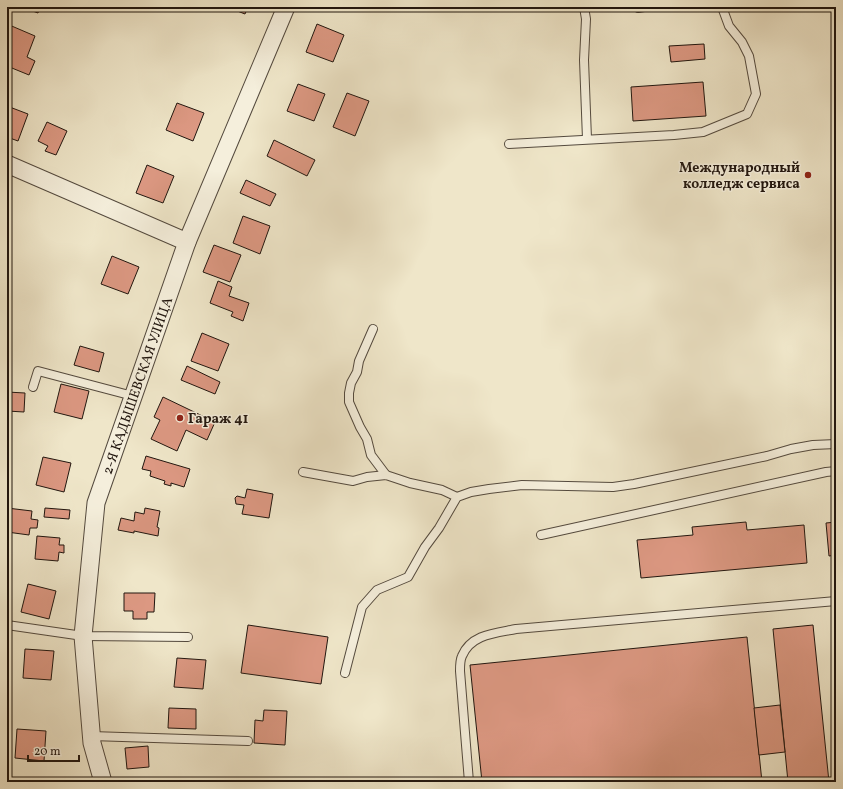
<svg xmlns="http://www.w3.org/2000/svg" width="843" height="789" font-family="Vollkorn,serif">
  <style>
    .building { fill: #dc9882; stroke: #21160f }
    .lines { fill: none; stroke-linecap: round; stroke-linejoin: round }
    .service-casing { stroke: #544a3e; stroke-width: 10 }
    .minor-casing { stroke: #544a3e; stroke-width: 19 }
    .service { stroke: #f5efdc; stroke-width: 8 }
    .minor { stroke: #f5efdc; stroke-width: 17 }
    .poi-dot { fill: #8f2418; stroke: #f5efdc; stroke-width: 1.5 }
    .labels { text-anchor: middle; stroke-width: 3; stroke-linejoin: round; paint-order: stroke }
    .poi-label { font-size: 14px; font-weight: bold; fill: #21160f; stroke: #f5efdc; text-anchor: end }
    .street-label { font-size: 14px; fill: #21160f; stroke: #f5efdc }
  </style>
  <rect width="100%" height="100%" fill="#efe6c9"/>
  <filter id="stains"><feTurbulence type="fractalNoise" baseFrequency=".005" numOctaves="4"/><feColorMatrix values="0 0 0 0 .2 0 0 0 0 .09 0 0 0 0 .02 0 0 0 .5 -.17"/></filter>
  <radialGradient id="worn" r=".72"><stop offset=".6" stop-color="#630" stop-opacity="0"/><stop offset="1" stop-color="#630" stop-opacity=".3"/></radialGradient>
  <g class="building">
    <path d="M22,7h18l-2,6z"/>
    <path d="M227,7h21l-3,7z"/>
    <path d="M7,24l28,12 -8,21 8,4 -6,14 -22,-9z"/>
    <path d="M317,24l27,11 -11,27 -27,-10z"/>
    <path d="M704,44l1,15 -34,3 -2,-16z"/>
    <path d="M703,82l3,34 -73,5 -2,-34z"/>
    <path d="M298,84l27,10 -11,27 -27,-10z"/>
    <path d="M347,93l22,8 -14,35 -22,-9z"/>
    <path d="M177,103l27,10 -11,28 -27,-11z"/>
    <path d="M7,106l21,8 -10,27 -11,-4z"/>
    <path d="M47,122l20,9 -11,24 -11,-4 3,-5 -10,-5z"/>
    <path d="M274,140l41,20 -8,16 -40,-20z"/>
    <path d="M147,165l27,11 -11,27 -27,-10z"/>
    <path d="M246,180l30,14 -6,12 -30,-13z"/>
    <path d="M243,216l27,10 -10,28 -27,-11z"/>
    <path d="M214,245l27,10 -11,27 -27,-10z"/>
    <path d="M112,256l27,11 -11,27 -27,-10z"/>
    <path d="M218,281l14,6 -3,9 20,7 -6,18 -12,-5 2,-4 -23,-9z"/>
    <path d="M202,333l27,11 -11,27 -27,-10z"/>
    <path d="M80,346l24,7 -5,19 -25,-7z"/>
    <path d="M187,366l33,16 -5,12 -34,-14z"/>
    <path d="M61,384l28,7 -7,28 -28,-7z"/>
    <path d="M7,392l18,1 -1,19 -17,-1z"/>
    <path d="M163,397l52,25 -8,18 -21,-10 -9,21 -26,-12 9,-19 -6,-3z"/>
    <path d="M146,456l44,13 -6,18 -13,-4v3l-7,-2 1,-3 -15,-5 1,-5 -9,-2z"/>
    <path d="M43,457l28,6 -7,29 -28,-7z"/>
    <path d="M247,489l26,5 -4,24 -27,-4 2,-9 -8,-1 -1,-6 2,-2 8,2z"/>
    <path d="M7,508l25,3 -1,8 7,1 -1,8h-7l-1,7 -22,-3z"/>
    <path d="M45,508l25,2 -1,9 -25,-2z"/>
    <path d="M145,508l15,3 -3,16 2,1 -1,8 -24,-5v2l-16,-3 3,-12 13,3 1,-9 9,2z"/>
    <path d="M746,522l1,8 57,-5 3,38 -166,15 -4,-38 56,-5 -1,-8z"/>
    <path d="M836,522v33l-7,1 -3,-33z"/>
    <path d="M37,536l23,2 -1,7h5v8l-5,-1 -1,9 -23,-2z"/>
    <path d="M28,584l28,7 -7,28 -28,-7z"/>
    <path d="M124,593h31l-1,19h-7v7h-14v-8h-9z"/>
    <path d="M248,625l80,12 -7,47 -80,-11z"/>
    <path d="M813,625l16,157h-41l-15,-153z"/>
    <path d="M747,637l15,145h-280l-12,-117z"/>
    <path d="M25,649l29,2 -3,29 -28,-2z"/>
    <path d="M177,658l29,2 -3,29 -29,-2z"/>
    <path d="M780,705l5,47 -26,3 -5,-47z"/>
    <path d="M169,708l27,1v20l-28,-1z"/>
    <path d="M264,710l23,1 -2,34 -31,-2 1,-23 8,1z"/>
    <path d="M17,729l29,2 -2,30 -29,-3z"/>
    <path d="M148,746l1,21 -22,2 -2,-21z"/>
  </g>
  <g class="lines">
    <defs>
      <g id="service">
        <path d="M584,7l2,12 -2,41 3,79"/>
        <path d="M638,8l6,-1"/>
        <path d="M509,144l165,-9 29,-3 44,-18 9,-20 -7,-38 -7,-14 -13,-16 -7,-19"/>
        <path d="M373,329l-14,32 -2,11 -6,11 -2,10v9l11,25 7,12 4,16 15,20"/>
        <path d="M33,387l5,-16 95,25"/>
        <path d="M303,472l50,9 14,-4 19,-2 24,8 32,7 15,7"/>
        <path d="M541,535l285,-63 10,-1"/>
        <path d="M7,625l76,11 105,1"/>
        <path d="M345,673l17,-66 15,-17 31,-13 17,-30 14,-19 18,-31 14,-5 18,-3 33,-4 91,2 21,-3 133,-28 24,-7 22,-4 23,-1"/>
        <path d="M91,736l157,5"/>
        <path d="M469,782l-9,-111c0,-5 0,-11 2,-15 9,-22 34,-23 54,-27l320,-28"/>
      </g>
      <g id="minor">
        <path d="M7,164l180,78"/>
        <path id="s1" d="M103,782l-11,-39 -9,-107 13,-133 91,-261 99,-235"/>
      </g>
    </defs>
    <use href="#service" class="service-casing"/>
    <use href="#minor" class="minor-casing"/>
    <use href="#service" class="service"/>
    <use href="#minor" class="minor"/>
  </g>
  <g class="poi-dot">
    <circle cx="808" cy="175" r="4"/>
    <circle cx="180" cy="418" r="4"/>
  </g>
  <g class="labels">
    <g class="poi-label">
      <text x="800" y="172">Международный<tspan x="800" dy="16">колледж сервиса</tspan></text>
      <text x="188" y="423" text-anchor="start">Гараж 41</text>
    </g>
    <g class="street-label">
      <text dy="5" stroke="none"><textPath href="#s1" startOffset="406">2-Я КАДЫШЕВСКАЯ УЛИЦА</textPath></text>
    </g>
  </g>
  <rect width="843" height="789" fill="none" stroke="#efe6c9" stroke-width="24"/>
  <rect x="8" y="8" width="827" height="773" fill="none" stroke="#21160f" stroke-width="2"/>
  <rect x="12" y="12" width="819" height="765" fill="none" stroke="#21160f"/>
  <path d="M28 755v6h51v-6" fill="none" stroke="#21160f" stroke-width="2"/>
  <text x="34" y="755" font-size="12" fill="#21160f" stroke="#f5efdc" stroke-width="3" paint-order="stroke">20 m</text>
  <rect width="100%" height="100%" filter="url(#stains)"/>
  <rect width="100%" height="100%" fill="url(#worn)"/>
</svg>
